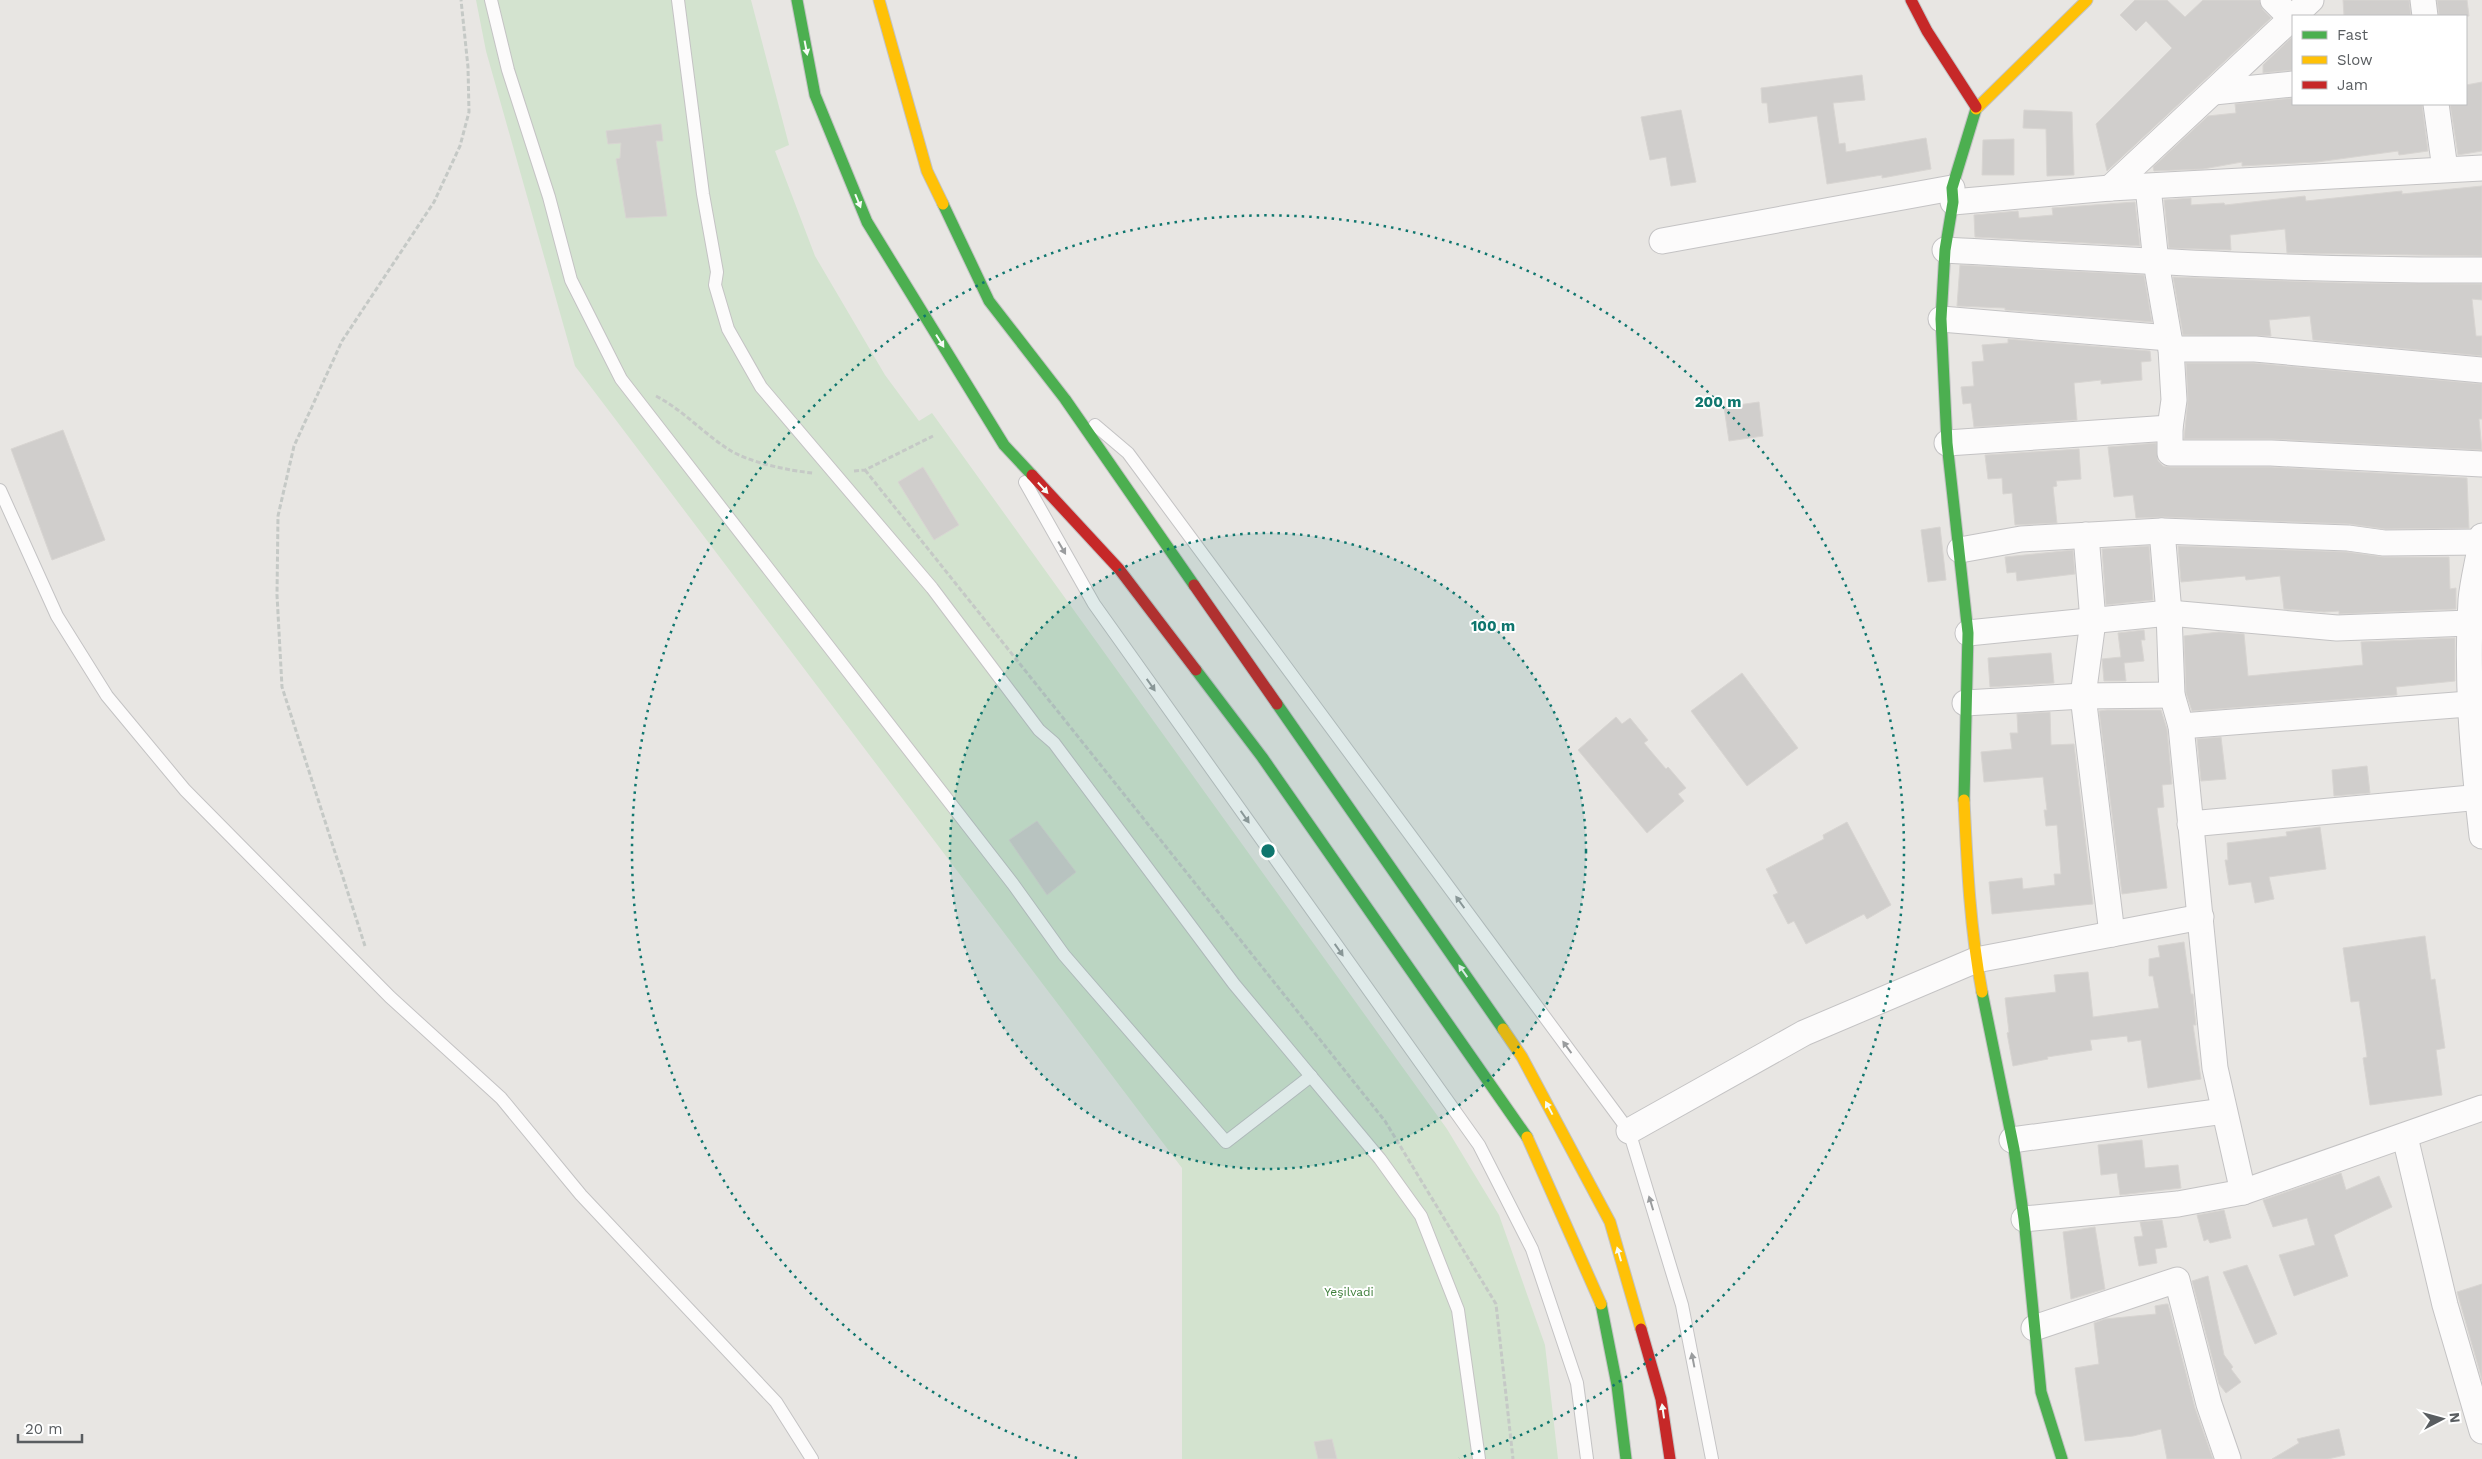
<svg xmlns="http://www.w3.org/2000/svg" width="2482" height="1459" font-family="'Work Sans',sans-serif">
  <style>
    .green { fill: #d3e3cf }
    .building { fill: #d0cecc; stroke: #d8d5d2 }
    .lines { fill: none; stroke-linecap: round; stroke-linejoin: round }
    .lane-casing { stroke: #c4c3c4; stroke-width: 14 }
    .street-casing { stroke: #c4c3c4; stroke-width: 27 }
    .fast-casing { stroke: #c3c3c4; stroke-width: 13 }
    .slow-casing { stroke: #c3c3c4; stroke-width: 13 }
    .jam-casing { stroke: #c3c3c4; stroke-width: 13 }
    .path { stroke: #c5c9c6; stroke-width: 3; stroke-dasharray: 5 2.5; stroke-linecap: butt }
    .lane { stroke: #fcfbfb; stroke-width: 12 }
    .street { stroke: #fcfbfb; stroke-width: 25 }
    .fast { stroke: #4caf50; stroke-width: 11 }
    .slow { stroke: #ffc107; stroke-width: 11 }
    .jam { stroke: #c62828; stroke-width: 11 }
    .oneway { fill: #f6fbf6 }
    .oneway2 { fill: #9a9c9e }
    .ring { fill: none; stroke: #0f766e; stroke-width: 2.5; stroke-dasharray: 2.5 5 }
    .labels { text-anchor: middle; stroke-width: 4; stroke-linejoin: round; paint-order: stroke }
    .park-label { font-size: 12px; fill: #3d7e3a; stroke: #fff }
    .centre { fill: #0f766e; stroke: #fff; stroke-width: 2.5 }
    .ring-label { font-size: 15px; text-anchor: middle; font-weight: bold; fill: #0f766e; stroke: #fff; stroke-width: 4; stroke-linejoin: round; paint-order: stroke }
  </style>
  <rect width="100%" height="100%" fill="#e8e6e3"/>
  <path class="green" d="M476,0h275l38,145 -14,6 40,105 70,119 34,46 13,-8 515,716 52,86 46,130 13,114h-376v-291l-607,-802 -89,-315z"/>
  <g class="building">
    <path d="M2135,0h32l18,17 18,-17h56l4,10 8,8 -164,153 -11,-47 76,-76 -26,-27 -10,10 -16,-16z"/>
    <path d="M2343,0h66l2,16h-67z"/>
    <path d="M2437,0h30l2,16h-30z"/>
    <path d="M2293,36v34l-30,3v-8z"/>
    <path d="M1862,75l3,25 -32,3 6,41 6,-1 1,9 80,-14 5,31 -49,9v-3l-55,9 -10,-68 -48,7 -2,-20h-5l-1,-15z"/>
    <path d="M2482,82v69l-24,4 -8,-51h16v-19z"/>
    <path d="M2293,98v6h129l6,47 -29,4 -1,-4 -81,11 -75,4v-4l-39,7 -49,2 -1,-4 55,-51 28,-3 -1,-9z"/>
    <path d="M1681,110l15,72 -25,4 -5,-29 -16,3 -9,-43z"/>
    <path d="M2024,110l48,2 2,63 -27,1 -1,-47 -23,-1z"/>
    <path d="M661,124l2,17h-7l11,75 -41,2 -10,-59 4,-1 1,-15 -13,1 -2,-13z"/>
    <path d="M2014,139v36h-32l1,-35z"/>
    <path d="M2482,186v70l-195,-3 -2,-24 -55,6 1,15 -62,-2 -5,-48 27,-2v7l33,-2 1,2 80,-9 1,5 96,-10v3z"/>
    <path d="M2135,202l5,44 -165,-9 -1,-22 44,-4 1,7 34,-3 -1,-7z"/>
    <path d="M1960,265l184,10 8,47 -147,-12v-2l-48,-2z"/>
    <path d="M2173,277l174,6 135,1v16l-10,-1 4,37h6v20l-169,-16 -3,-24 -41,4 2,16 -88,-1z"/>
    <path d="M2008,339l142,12 1,10 -10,1 1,18 -41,4v-4l-27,3 3,37 -103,7 -3,-24 -8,1 -2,-17 13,-1 -2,-24 12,-1 -2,-16 26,-2z"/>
    <path d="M2186,363h68l228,21v35h-3l3,31 -210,-11h-88l4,-40z"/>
    <path d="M1759,402l4,34 -34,5 -5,-34z"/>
    <path d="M63,430l42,110 -53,20 -41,-111z"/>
    <path d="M2156,443l2,18 5,5 7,1h101l196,11 2,50 -84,1 -36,-5 -186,-7 -27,1 -3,-23 -19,2 -6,-50z"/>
    <path d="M2079,449l2,30 -25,2 1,5 -4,1 4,36 -42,2 -3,-32 -9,1 -1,-16 -14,1 -3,-24z"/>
    <path d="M923,467l36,58 -25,15 -36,-58z"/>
    <path d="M1940,527l6,53 -18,2 -7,-52z"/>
    <path d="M2149,546l4,54 -47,5 -4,-56z"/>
    <path d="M2178,546l169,6 37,5h65l1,32 6,-1v21l-117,5v-3l-15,1 -40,-3 -4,-33 -34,4 -1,-4 -64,6z"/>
    <path d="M2073,550l2,24 -58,7 -1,-9 -9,1 -2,-16z"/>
    <path d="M2144,630l1,10h-4l3,21 -20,2 2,18h-22l-2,-22 19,-2 -3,-24z"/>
    <path d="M2219,632l25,2 4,42 115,-11 -2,-23 94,-4v43l-59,6 1,8 -205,16 -6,-18 -2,-57z"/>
    <path d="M2051,653l3,30 -64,4 -2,-29z"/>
    <path d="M1742,673l56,75 -51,38 -56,-75z"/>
    <path d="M2107,710h54l6,19 5,55 -10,1 2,22 -7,1 10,80 -45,6 -23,-183z"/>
    <path d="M2050,712l1,33 23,-1 19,160 -101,10 -3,-32 33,-4 1,11 32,-4 -1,-11h7l-4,-49 -11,1 -2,-16h3l-4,-33 -59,5 -3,-30 31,-3 -2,-16h8l-1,-19z"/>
    <path d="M1616,717l6,7 8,-6 18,22 -4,3 22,26 2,-2 18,21 -8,6 6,7 -37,32 -69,-83z"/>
    <path d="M2221,737l5,42 -25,2 -4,-42z"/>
    <path d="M2367,766l3,27 -36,3 -2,-26z"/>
    <path d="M1037,821l39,51 -29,23 -38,-55z"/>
    <path d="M1847,822l44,83 -24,14 -3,-5 -58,30 -12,-23 -6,3 -15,-29 5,-2 -12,-24 58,-30 -1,-4z"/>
    <path d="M2320,827l6,42 -57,8 5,22 -19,4 -4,-21 -22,3 -4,-25h3l-1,-17 60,-7 -1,-4z"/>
    <path d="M2425,936l6,44 4,-1 10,69 -9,2 6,45 -72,10 -7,-47 4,-1 -8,-56 -8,1 -8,-54z"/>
    <path d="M2184,942l7,52h2l3,31h-3l8,54 -53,9 -7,-48 -13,2 -1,-6 -37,4 2,10 -45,7 1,2 -35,7 -6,-33 2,-1 -4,-34 51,-6 -2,-17 34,-3 5,45 66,-9 -6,-32h-4v-17l11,-2 -2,-11z"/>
    <path d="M2142,1140l3,28 33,-3 3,23 -61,7 -3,-22 -16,2 -3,-30z"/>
    <path d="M2341,1173l5,17 33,-14 13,31 -58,28 14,41 -54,20 -15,-41 36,-10 -8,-27 -34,9 -10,-27z"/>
    <path d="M2224,1210l7,28 -21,5 -2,-4 -4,2 -7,-26z"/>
    <path d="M2162,1220l5,27 -12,2 2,14 -18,3 -5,-29 9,-1 -3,-14z"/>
    <path d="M2095,1227l10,62 -34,10 -8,-67z"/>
    <path d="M2247,1265l30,69 -22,10 -32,-72z"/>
    <path d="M2208,1276l16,79 9,12 -2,2 10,13 -15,11 -7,-9 -27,-103z"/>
    <path d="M2482,1284v96l-25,-88z"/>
    <path d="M2166,1304h2l27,104 18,51h-46l-6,-30 -28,7 -48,5 -10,-73 24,-4 -5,-41 11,-4 51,-5 -1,-8z"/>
    <path d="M2339,1429l6,26 -17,4h-56l27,-16 -2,-4z"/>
    <path d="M1332,1439l5,20h-19l-4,-17z"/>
  </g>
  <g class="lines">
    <defs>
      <g id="lane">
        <path d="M491,0l17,70 41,127 22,83 50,99 392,505 51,71 162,187 85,-66"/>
        <path d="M678,0l25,194 14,78 -2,13 13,44 33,58 171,201 107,142 15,13 180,241 146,175 41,57 37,94 21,149"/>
        <path d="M1095,425l33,28 501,678 53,174 30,154"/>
        <path d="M1025,482l69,122 385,541 53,104 45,134 10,76"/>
        <path d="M0,490l57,126 50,80 78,94 205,207 111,101 80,97 195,207 36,57"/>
      </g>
      <g id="street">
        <path d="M2273,0l18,18"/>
        <path d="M2423,0l2,16"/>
        <path d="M2294,16l17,-16"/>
        <path d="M2214,92l79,-8"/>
        <path d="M2436,104l9,65"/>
        <path d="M2148,187l8,75 15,87 3,51 -4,28v25h101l211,11"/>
        <path d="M2110,188l183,-171"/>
        <path d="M1953,202l157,-14 372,-20"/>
        <path d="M1662,241l290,-53"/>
        <path d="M1945,250c179,10 358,21 537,20"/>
        <path d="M1941,319l228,19"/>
        <path d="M2171,349h84l227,21"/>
        <path d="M1947,443l223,-15"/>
        <path d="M2162,531l7,82 3,82 9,31 34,342 28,124"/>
        <path d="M2086,535l7,86 -10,75 29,238"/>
        <path d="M2482,536c-3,22 -9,43 -11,64 -5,79 2,157 11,236"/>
        <path d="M1960,550l61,-11 141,-8 186,7 36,5 97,-1"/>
        <path d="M1968,633l201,-20 168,15 133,-5"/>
        <path d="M1965,703l118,-7 89,-1"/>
        <path d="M2181,726l301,-23"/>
        <path d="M2190,824l292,-27"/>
        <path d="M1629,1131l175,-98 172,-73 225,-43"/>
        <path d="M2405,1137l40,168 37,126"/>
        <path d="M2012,1140l212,-29"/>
        <path d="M2024,1219l154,-15 65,-12 239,-84"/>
        <path d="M2034,1328l143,-48 32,124 19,55"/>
      </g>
      <g id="fast">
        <path d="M797,0l18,95 52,127 137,223 28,30"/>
        <path d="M943,204l46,97 76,98 129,186"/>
        <path d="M1196,670l66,87 265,380"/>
        <path d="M1277,704l226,325"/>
        <path d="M1964,800l4,-167 -21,-190 -6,-124 4,-69 8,-48 -1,-14 24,-79"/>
        <path d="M1982,992l32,157 10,70 17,173 21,67"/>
        <path d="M1601,1304l16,81 9,74"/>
      </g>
      <g id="slow">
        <path d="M879,0l48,171 16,33"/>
        <path d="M1976,109l111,-109"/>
        <path d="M1964,800c3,64 6,129 18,192"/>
        <path d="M1503,1029l19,28 88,165 31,107"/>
        <path d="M1527,1137l74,167"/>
      </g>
      <g id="jam">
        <path d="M1911,0l16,31 49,76"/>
        <path d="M1032,475l87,94 77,101"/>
        <path d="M1194,585l83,119"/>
        <path d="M1641,1329l20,70 9,60"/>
      </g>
    </defs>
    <use href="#lane" class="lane-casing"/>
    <use href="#street" class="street-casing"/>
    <use href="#fast" class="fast-casing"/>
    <use href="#slow" class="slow-casing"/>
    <use href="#jam" class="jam-casing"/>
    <g class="path">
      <path d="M656,396c27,14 47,37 72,53 19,13 62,22 85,24"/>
      <path d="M865,470l520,651 111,183 17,155"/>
      <path d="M854,471l11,-1 68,-34"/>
      <path d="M365,946l-83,-259 -5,-92 1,-79 16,-70 48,-105 92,-139 26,-56 9,-34 -1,-45 -7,-67"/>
    </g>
    <use href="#lane" class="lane"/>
    <use href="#street" class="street"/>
    <use href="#fast" class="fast"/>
    <use href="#slow" class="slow"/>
    <use href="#jam" class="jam"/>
  </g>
  <defs><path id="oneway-solid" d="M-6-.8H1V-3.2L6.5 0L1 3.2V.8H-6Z" transform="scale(1.25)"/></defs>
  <g class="oneway">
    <use href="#oneway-solid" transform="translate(806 48) rotate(79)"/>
    <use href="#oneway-solid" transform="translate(858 201) rotate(68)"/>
    <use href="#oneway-solid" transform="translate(940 341) rotate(58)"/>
    <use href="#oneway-solid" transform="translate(1043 488) rotate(47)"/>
    <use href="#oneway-solid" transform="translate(1463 971) rotate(-125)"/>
    <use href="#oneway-solid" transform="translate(1549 1108) rotate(-118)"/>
    <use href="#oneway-solid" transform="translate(1619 1254) rotate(-106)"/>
    <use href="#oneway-solid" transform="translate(1663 1411) rotate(-98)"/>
  </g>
  <g class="oneway2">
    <use href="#oneway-solid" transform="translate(1062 548) rotate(60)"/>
    <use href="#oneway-solid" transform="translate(1151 685) rotate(55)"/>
    <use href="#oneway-solid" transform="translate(1245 817) rotate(55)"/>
    <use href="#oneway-solid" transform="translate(1460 902) rotate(-126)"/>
    <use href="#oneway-solid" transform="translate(1339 950) rotate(55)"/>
    <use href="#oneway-solid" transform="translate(1567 1047) rotate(-126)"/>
    <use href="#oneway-solid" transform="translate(1651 1203) rotate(-107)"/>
    <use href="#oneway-solid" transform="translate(1693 1360) rotate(-101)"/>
  </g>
  <circle cx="1268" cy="851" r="318" fill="#0f766e" fill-opacity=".12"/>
  <g class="ring">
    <circle cx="1268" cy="851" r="318"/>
    <path d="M1077 1458A636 636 0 1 1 1459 1458"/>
  </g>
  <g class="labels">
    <g class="park-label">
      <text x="1349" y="1296">Yeşilvadi</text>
    </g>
  </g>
  <circle cx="1268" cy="851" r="8" class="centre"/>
  <g class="ring-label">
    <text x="1718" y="407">200 m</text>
    <text x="1493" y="631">100 m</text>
  </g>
  <rect x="2292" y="15" width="175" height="90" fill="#ffffff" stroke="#bdbebf"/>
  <rect x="2302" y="31" width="25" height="8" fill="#4caf50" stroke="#bdbebf"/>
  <text x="2337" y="40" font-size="15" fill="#595d60">Fast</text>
  <rect x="2302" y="56" width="25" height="8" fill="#ffc107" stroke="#bdbebf"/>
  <text x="2337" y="65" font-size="15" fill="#595d60">Slow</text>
  <rect x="2302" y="81" width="25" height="8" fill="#c62828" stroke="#bdbebf"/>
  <text x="2337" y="90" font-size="15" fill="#595d60">Jam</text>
  <g transform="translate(2442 1419) rotate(84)" stroke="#ffffff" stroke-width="4" paint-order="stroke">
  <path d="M0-4L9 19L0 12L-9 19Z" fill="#595d60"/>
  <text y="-8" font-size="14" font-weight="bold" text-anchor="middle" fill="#595d60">N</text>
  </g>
  <path d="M18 1434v8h64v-8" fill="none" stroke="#595d60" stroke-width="2.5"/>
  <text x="25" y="1434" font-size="15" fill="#595d60" stroke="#ffffff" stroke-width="4" paint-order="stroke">20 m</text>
</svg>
